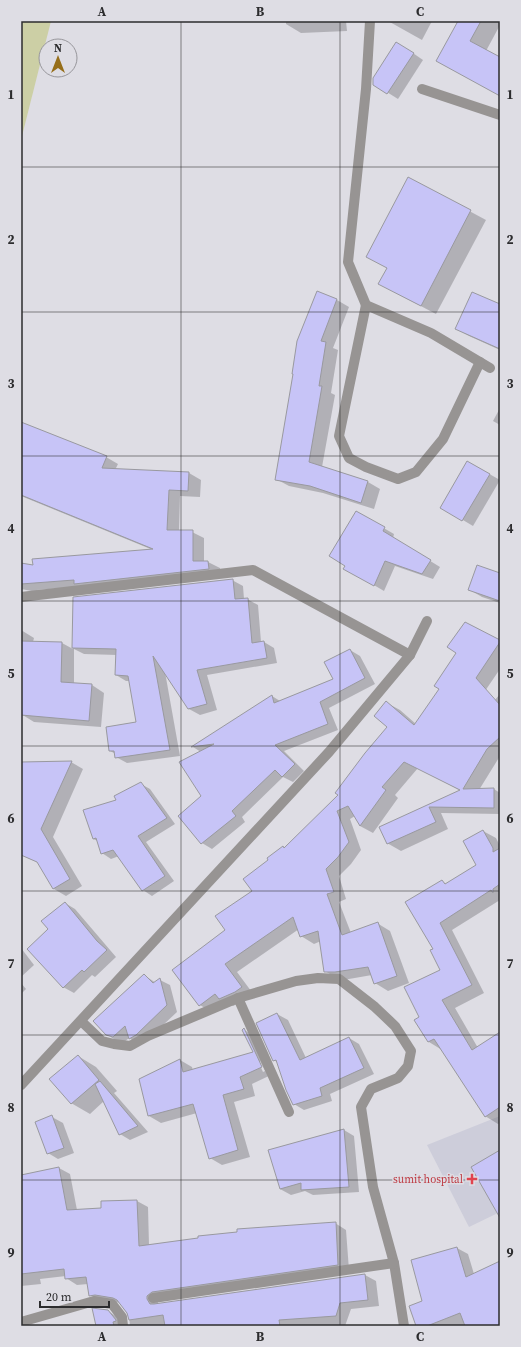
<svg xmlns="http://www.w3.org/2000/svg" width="521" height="1347" font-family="'Source Serif 4',serif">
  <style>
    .built { fill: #cdcdda }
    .green { fill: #cccfa5 }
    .shadow { fill: #0003; fill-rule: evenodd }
    .building { fill: #c7c4f7; stroke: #99999f }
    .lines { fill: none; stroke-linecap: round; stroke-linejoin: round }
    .minor { stroke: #979493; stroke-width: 10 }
    .grid { fill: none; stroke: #2c2c2e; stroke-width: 1; stroke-opacity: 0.55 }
    .health-dot { fill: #e0444e; stroke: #dedde4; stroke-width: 1.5 }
    .labels { text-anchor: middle; stroke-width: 3; stroke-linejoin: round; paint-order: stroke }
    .health-label { font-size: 11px; fill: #be3a42; stroke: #dedde4; text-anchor: end }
    .neatline { fill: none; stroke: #2c2c2e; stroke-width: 1.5 }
    .grid-label { font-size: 13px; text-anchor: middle; font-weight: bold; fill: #2c2c2e }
  </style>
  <rect width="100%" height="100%" fill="#dedde4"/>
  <path class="built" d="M500,1116v96l-31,15 -42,-82z"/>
  <path class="green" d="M21,21h30l-30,119z"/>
  <g class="shadow">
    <path d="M286,21h60l1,10 -46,2 -15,-9z"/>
    <path d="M388,21h44l-10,19z"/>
    <path d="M458,21h42v4l-14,26 14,7v37z"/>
    <path d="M407,49l16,11 -25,39 -24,-15z"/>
    <path d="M408,178l78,42 -50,94 -42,-22 -6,-24z"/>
    <path d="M317,292l20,8 12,7 -16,41 5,2 -7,43 4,2 -13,72 46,15 12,7 -6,20 -51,-16 -34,-7 -13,-7z"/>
    <path d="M500,305v45l-31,-14 -13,-7z"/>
    <path d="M500,408v17l-7,-4z"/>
    <path d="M21,423l85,34 12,7 -3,6 74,3 12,7 -1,17 -20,-1 -1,36h13l12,6v24h4l12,6v7l-183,15v2l-16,-3v-25l13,2 119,-16 -132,-54z"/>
    <path d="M468,462l32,18 -27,46 -32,-19z"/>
    <path d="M356,512l38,22 -1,4 47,29 -7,12 -38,-13 -11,25 -39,-23z"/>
    <path d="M500,574v29l-18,-6 -12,-7z"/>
    <path d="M232,580l11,6 1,13h3l11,6 3,37h3l10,6 3,15 -70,12 10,35 -17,5 -11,-6 -24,-37 15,84 -53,7 -11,-6v-3l-6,-3 27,-28 -7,-42h-4l-10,-6 1,-20 -33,-1 -10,-5v35l18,1 12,8 -3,34 -67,-5 -13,-8v-84l13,8 -1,4 29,1 11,6 1,-51z"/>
    <path d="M500,642v27l-47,69 6,4 41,-48v62l-21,34 15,-1 6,4v21l-59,-1 7,16 -47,22 -14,-8 -7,-16 81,-36 -43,-23 -23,27 3,3 -25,35 -13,-7 -5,-10 -5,3 11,31 -10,14 -12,12 7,23 -7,3 12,31 26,-10 13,8 19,52 -21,8 -13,-8 -3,-8 -23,4h-11l-13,-8 -4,-30 -7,3 -13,-8 -2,-7 -62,43 17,23 -6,4 -15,7 -6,-4 -14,11 -13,-8 26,-75 27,-39 17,-31 13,-13 2,1 55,-53 48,-68 -1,-24 13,7 16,14z"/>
    <path d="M350,650l10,6 15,28 -46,24 9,22 -54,21 20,20 -11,11 -10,-5 -41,40 3,5 -33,27 -10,-6 -23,-27 24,-20 -2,-44 -8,-5 79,-51 8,5 54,-22z"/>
    <path d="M71,762l12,7 -30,68 29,49 -16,10 -12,-7 -15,-26 -18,-8v-61z"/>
    <path d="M141,784l9,5 25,35 -29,18 28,39 -22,15 -9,-6 -24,-34 -8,3 -9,-6 -4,-12 -5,-2z"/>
    <path d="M483,831l13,7 4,8v54l-48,30 32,63 -29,15 23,40 22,-14v89l-2,1 -13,-8 -43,-66 -13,-8 -13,-22 5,-3 21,-47 -8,-21 8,-68 4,3 31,-18z"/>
    <path d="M65,903l10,6 41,48 -21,20 -3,-2 -18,18 -11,-6 -13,-57z"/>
    <path d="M21,948l13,17 -13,12z"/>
    <path d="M500,963v14l-1,-1z"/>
    <path d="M144,975l12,8 4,-3 10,5 7,27 -31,29 -6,4 -11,-7 -5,4 -7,-1 -11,-7z"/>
    <path d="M21,983l5,6 -5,5z"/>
    <path d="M277,1014l11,6 18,38 43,-20 10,6 15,30 -44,20 2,7 -28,9 -10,-6 -16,-41 -4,-3z"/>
    <path d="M244,1030l13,7 16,37 -21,10 3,12 -21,6 16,55 -28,8 -12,-7 -13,-45 -36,10 -12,-7 -9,-36 40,-20 12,7 1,4 62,-18zM258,1061h2l5,10 -2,1z"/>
    <path d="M78,1056l18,11 21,24 -3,2 34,39 -18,8 -10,-6 -16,-33 -14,13 -19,-11z"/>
    <path d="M52,1117l11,6 11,30 -16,6 -10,-6z"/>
    <path d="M344,1130l10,6 5,56 -46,3 -8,-4 -14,4 -11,-6z"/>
    <path d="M59,1168l11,6 7,36 25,-1 35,-8 11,6 1,38 186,-22 11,7 3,40 -191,32v3l207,-30 11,6 3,25 -28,3 -6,17h-215l-1,-10 -9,-13 -13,-3 -6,1 -11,-6 -2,-11 -11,1 -11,-7v-2l-26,3 1,5 -20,2v-110z"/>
    <path d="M457,1248l11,6 6,20 26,-12v64h-83l7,-24z"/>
    <path d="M108,1311l11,7 7,8h-33l3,-1z"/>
  </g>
  <g class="building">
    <path d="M458,21h23l-11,20 30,16v39l-64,-35z"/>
    <path d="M396,42l18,11 -27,41 -14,-9v-7z"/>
    <path d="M408,177l63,33 -50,96 -43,-22 9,-16 -21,-11z"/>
    <path d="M317,291l20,8 -16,42 5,1 -7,44h3l-13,76 59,19 -7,22 -51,-17 -35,-6 18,-106h-1l5,-33z"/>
    <path d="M472,292l28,12v45l-45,-20z"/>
    <path d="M21,422l86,34 -5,12 87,4 -1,19 -19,-1 -2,40h26v31h15l1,8 -135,15v-4l-53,4v-21l12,2 -1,-6 121,-10 -132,-54z"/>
    <path d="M467,461l23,13 -28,47 -22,-13z"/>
    <path d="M356,511l29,16 -2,4 48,29 -9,14 -37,-13 -11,25 -31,-17 2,-3 -16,-10z"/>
    <path d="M477,565l23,8v28l-32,-11z"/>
    <path d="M233,579l2,20 13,-1 4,45 12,-2 3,17 -70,12 10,34 -19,5 -35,-53 17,94 -55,8 -1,-7h-5l-3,-24 30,-5 -8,-46 -13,-1 1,-26 -44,-1 1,-51z"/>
    <path d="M465,622l35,18v2l-24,36 24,27v32l-13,12 -24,40 31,-1v20l-65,-1 7,15 -49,22 -8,-17 81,-37 -56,-28 -22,25 4,3 -26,36 -12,-20 -11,5 12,31 -11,15 -12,12 8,23 -7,2 15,41 36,-13 19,54 -23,8 -6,-17 -33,5h-11l-6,-41 -18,6 -7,-20 -68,47 17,23 -7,5 -16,7 -4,-5 -16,12 -27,-36 53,-40 -10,-14 37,-25 -9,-12 25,-19 -1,-2 16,-12 1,2 54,-53 -3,-2 30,-40 22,-26 -13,-11 12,-15 28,24 25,-36 -5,-3 22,-33 -9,-6z"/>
    <path d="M21,641l41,1 -1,40 31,2 -3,37 -68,-6z"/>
    <path d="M350,649l15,29 -45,24 8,22 -53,21 20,19 -13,13 -7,-7 -43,41 4,5 -35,28 -23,-28 23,-20 -22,-34 35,-18 -23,3 81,-52 2,8 59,-24 -9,-17z"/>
    <path d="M72,761l-31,68 29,50 -17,10 -16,-27 -16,-7v-93z"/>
    <path d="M141,782l26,36 -29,18 27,40 -23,15 -29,-41 -12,4 -5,-16 -3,1 -10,-29 33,-10 -2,-4z"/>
    <path d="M483,830l10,18v4l7,-4v36l-7,5v4l-2,-3 -51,33 32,62 -30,15 30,50 28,-18v75l-15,10 -51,-78 -6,3 -14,-22 5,-3 -15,-30 36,-17 -10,-20 3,-1 -28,-47 37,-22 3,4 31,-19 -13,-24z"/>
    <path d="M65,902l32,39 10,9 -23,22 -2,-2 -19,18 -36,-39 21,-20 -7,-8z"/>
    <path d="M144,974l9,9 7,-5 7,27 -31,30 -7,4 -4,-13 -12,11 -7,-2 -13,-14z"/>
    <path d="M277,1013l23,47 49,-23 15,31 -44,20 2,8 -29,9 -7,-15 -10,-30 -3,1 -17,-38z"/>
    <path d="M244,1028l18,39 -22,10 4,12 -21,6 15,55 -29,9 -16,-55 -45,12 -9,-37 41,-20 3,13 70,-20 -11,-22z"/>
    <path d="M78,1055l21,25 -28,24 -22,-25z"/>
    <path d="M100,1081l38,45 -19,9 -24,-51z"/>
    <path d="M52,1115l12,33 -17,6 -12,-32z"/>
    <path d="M344,1129l5,58 -48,3v-7l-21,6 -12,-39z"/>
    <path d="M500,1150v68l-29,-51z"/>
    <path d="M59,1167l8,43 34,-2v-7l36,-1 2,46 59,-8v-2l39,-4v-3l99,-7 2,43 -186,27 -5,4v3l3,5h4l211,-30 3,26 -28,3 -4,13 -57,4 1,6h-115l-2,-11 -34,5 -2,-7 -10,-13 -4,-2 -18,-3 -6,1 -3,-19 -21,2 -1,-10 -43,5v-99z"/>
    <path d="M457,1247l9,30 34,-16v65h-35l-5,-13 -33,13h-11l-7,-20 13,-5 -11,-41z"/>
    <path d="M92,1308l16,2 8,10v1l-3,1 1,4h-18z"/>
  </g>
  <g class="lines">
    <g class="minor">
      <path d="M370,21l-4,68 -18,173 18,43 65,28 59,35"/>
      <path d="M422,89l78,26"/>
      <path d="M366,305l-27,131 10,22 17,9 32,12 18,-7 27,-33 37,-77"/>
      <path d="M21,597l232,-27 157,85"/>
      <path d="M238,998l51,114"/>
      <path d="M81,1021l21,20 12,3 16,2 18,-10 90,-38 58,-17 22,-3 21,1 36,28 20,19 16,25 -3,15 -10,12 -27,11 -10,18 12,80 21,76 10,63"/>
      <path d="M21,1085l308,-333 81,-97 17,-34"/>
      <path d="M153,1298l241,-35"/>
      <path d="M21,1322l73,-21 18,3 10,13 1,9"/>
    </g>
  </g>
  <path class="grid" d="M181,21v1305M340,21v1305M21,167h479M21,312h479M21,456h479M21,601h479M21,746h479M21,891h479M21,1035h479M21,1180h479"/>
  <path class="health-dot" d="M470 1173h4v4h4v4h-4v4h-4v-4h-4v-4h4z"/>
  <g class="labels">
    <g class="health-label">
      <text x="463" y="1183">sumit hospital</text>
    </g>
  </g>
  <rect width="521" height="1347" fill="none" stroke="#dedde4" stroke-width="44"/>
  <g transform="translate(58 58)"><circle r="19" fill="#dedde4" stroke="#97969b"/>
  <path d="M0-3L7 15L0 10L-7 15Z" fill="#966e19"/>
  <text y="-6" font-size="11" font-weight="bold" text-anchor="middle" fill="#2c2c2e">N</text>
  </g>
  <path d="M40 1301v6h69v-6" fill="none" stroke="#2c2c2e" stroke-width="2"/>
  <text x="46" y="1301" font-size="12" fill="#2c2c2e" stroke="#dedde4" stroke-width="3" paint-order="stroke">20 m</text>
  <rect x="22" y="22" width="477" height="1303" class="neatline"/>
  <g class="grid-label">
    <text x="102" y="16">A</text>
    <text x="260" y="16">B</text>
    <text x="420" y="16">C</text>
    <text x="11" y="99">1</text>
    <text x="510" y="99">1</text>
    <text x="11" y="244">2</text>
    <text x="510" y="244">2</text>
    <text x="11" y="388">3</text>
    <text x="510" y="388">3</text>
    <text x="11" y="533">4</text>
    <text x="510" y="533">4</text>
    <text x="11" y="678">5</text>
    <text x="510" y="678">5</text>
    <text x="11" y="823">6</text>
    <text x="510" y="823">6</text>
    <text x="11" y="968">7</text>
    <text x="510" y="968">7</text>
    <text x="11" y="1112">8</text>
    <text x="510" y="1112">8</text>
    <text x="11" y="1257">9</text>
    <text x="510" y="1257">9</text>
    <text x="102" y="1341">A</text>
    <text x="260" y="1341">B</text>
    <text x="420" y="1341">C</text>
  </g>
</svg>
